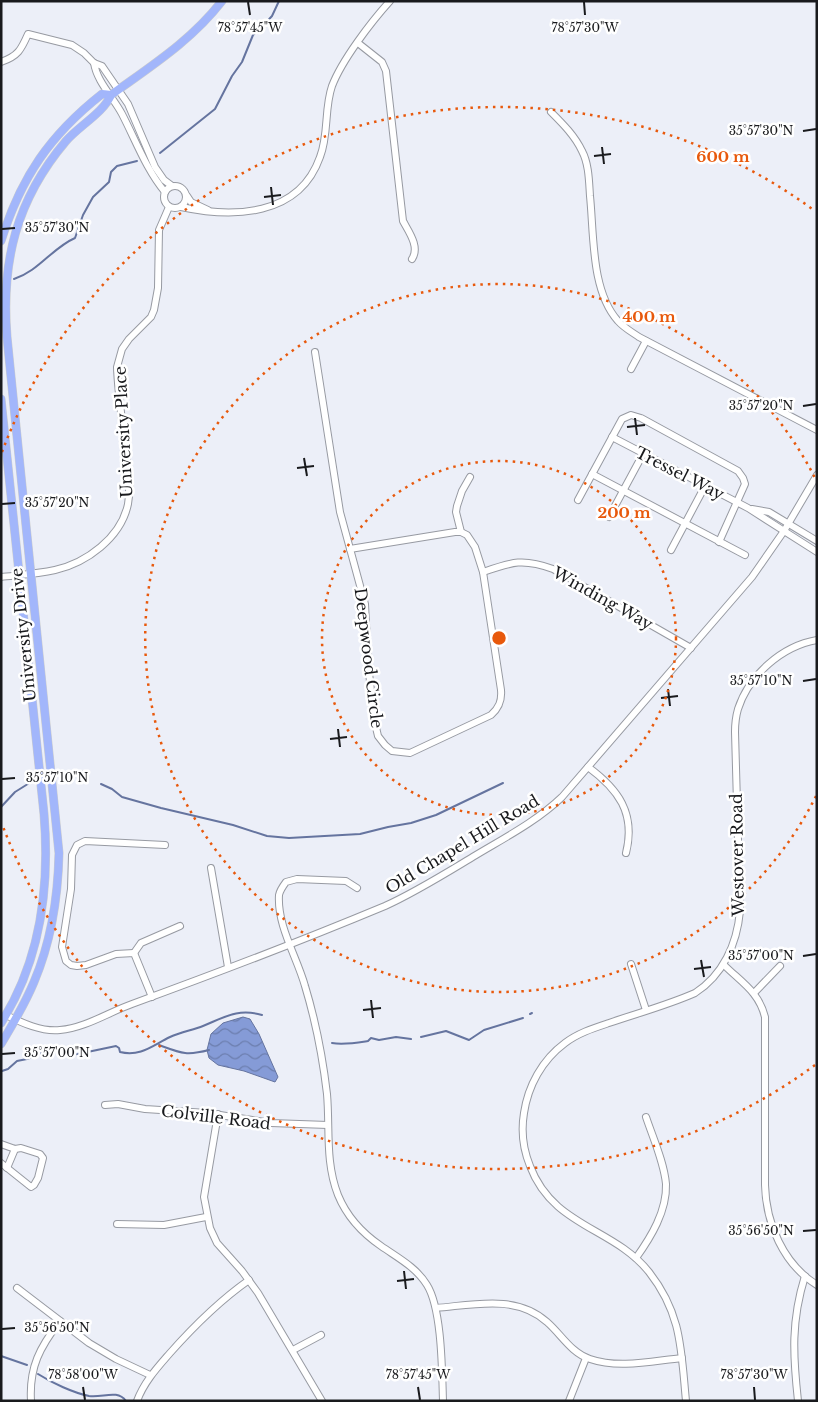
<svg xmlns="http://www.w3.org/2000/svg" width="818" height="1402" font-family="'Libre Baskerville',serif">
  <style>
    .water { fill: url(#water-waves); stroke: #65749f }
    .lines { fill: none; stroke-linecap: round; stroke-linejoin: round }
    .stream { stroke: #65749f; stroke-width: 2 }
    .minor-casing { stroke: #979aa2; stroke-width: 8 }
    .major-casing { stroke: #cccdcd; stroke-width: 9 }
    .minor { stroke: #fff; stroke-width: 6 }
    .major { stroke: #a2b6fb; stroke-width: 8 }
    .ticks { fill: none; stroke: #191a1d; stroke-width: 2 }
    .ring { fill: none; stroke: #e8590c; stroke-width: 2.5; stroke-dasharray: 2.5 5 }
    .labels { text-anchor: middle; stroke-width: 5; stroke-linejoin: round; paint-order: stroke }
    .street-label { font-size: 16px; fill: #191a1d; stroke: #fff }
    .ticks-label { font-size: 12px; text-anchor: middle; fill: #191a1d; stroke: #fff; stroke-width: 5; stroke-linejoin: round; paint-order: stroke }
    .centre { fill: #e8590c; stroke: #fff; stroke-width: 2.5 }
    .ring-label { font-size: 15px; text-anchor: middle; font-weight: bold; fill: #e8590c; stroke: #fff; stroke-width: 5; stroke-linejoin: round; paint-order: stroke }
  </style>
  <defs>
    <pattern id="water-waves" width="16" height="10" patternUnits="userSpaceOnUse" patternTransform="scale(1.25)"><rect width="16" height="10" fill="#859bd7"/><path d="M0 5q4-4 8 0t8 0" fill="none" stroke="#6c7eae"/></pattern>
  </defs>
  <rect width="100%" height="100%" fill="#eceff8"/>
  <path class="water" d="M243,1017l7,2 9,15 19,43 -3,5 -31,-11 -26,-6 -9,-7 -2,-8 4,-16 12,-11z"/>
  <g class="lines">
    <g class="stream">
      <path d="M160,153l55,-44 17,-33 10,-14 11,-27 7,-6 12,-13 7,-15"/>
      <path d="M14,279c25,-8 38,-31 61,-41l8,-23 10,-18 16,-15 2,-10 6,-6 20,-5"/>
      <path d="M63,776l21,-5"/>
      <path d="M101,784l11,5 10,8 39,11 72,17 34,11 22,2 71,-4 28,-7 23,-4 25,-8 67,-32"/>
      <path d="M1,807l14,-15 16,-10"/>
      <path d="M530,1014l2,-1"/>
      <path d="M421,1037l25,-6 23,9 15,-10 39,-12"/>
      <path d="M332,1043c12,2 23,0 36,-2l3,-3 8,2 17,-3 15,2"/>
      <path d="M159,1045c22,8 27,11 50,5"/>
      <path d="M2,1071l6,-2 9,-8 10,-2 25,-10 14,6 12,-1 38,-8 3,2 1,4c21,5 33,-7 50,-15 11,-5 23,-7 33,-11 22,-9 35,-18 59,-11"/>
      <path d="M1,1356l26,9"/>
      <path d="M38,1374c14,9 36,19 51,22 14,2 28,-7 37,5"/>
    </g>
    <defs>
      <g id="minor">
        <path d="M358,43l24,19 4,9 17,150c6,11 17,26 9,38"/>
        <path d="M1,62c17,-6 20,-12 27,-28l44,11 12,8 10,10 8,3 26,38 27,63 9,13 8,6"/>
        <path d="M94,63c3,19 19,34 28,51 14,27 24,55 43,78"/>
        <path d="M551,112c12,12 24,24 31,39 7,13 7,31 8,45 4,39 1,95 28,125 6,7 14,11 21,16l178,93"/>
        <circle cx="175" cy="197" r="11"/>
        <path d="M187,196l4,6 17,8"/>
        <path d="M181,207c52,11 118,10 139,-50 9,-23 4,-48 12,-71 10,-26 39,-64 58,-85"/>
        <path d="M315,352l25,160 25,92 3,59 6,56 4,17 7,9 7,6 18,2 81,-38c8,-7 11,-14 10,-25l-18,-118 -8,-25 -8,-12 -6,-3 -5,-20 1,-6 5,-15 8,-14"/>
        <path d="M631,369l15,-28"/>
        <path d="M612,437l136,71 69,44"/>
        <path d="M592,474l153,81"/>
        <path d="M578,500l44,-81 9,-4 10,3 97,53 5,7 2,6 -26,58"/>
        <path d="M752,509l17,3 48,29"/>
        <path d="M609,517l34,-63"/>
        <path d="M350,549l105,-17h6"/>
        <path d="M671,550l34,-64"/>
        <path d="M483,572c29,-10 40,-14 70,-3l138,79"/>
        <path d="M1,577c18,-2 36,-3 54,-7 31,-7 66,-32 73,-66 3,-16 0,-34 -2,-50 -3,-29 -8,-58 -9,-87l5,-18 7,-10 22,-22 3,-7 4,-22 1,-58 10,-23"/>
        <path d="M588,767c30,22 48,46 38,86"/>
        <path d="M211,868l17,99"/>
        <path d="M357,888l-11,-7 -49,-2 -11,3c-3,4 -6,8 -7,13 -2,31 18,62 26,91 10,33 18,74 22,108 3,34 -2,68 11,101 9,22 24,38 43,51 17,12 35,21 46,39 15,24 15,86 16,116"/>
        <path d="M134,953l7,-10 39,-17"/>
        <path d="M631,964l15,46"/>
        <path d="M724,965c17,17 35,27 41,52v168c1,38 18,79 52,100"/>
        <path d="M754,993l26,-27"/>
        <path d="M152,997l-18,-44 -18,1 -30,11 -9,1 -6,-1 -5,-4 -4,-14 9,-58 1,-34 5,-10 8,-4 80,4"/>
        <path d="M6,1015c16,8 36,17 54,15 25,-2 49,-18 72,-26 85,-31 169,-63 253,-98 31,-14 61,-33 91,-51 30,-18 61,-34 86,-58l190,-220 32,-46 33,-56"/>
        <path d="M105,1105l13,-1 27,5 62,4 64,10 57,2"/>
        <path d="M218,1114l-14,83 6,31 7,15 25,28 16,22 64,108"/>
        <path d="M1,1144l14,5 6,-1 19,6 3,4 -5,20 -4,7 -3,2 -30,-24"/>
        <path d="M7,1168l8,-19"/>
        <path d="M117,1224l47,1 42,-8"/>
        <path d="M636,1258c15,-21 31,-47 30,-74 -2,-22 -13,-46 -20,-67"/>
        <path d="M17,1288l72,55 27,16 34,16"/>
        <path d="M436,1308c37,-3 80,-14 111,14 14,12 24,31 43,37 29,10 62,2 92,-1"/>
        <path d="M293,1350l28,-15"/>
        <path d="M31,1401c-2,-34 9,-54 29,-80"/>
        <path d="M137,1401c7,-19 20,-33 33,-48 24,-27 49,-52 79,-73"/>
        <path d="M569,1401l17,-43"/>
        <path d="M686,1401c-5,-51 -4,-87 -37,-129 -36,-45 -96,-45 -119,-106 -7,-17 -9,-35 -6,-53 4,-27 18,-53 41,-70 13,-10 29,-15 44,-20 29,-10 59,-18 86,-30 28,-18 42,-49 45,-82l-5,-179c0,-8 1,-16 3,-23 11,-34 44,-63 79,-69"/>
        <path d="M798,1401c-5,-46 -7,-80 7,-125"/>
      </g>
      <g id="major">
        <path d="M1,241c20,-64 49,-106 101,-147l9,1"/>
        <path d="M1,399l43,415c6,73 -3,146 -43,209"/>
        <path d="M1,1044c12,-20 24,-40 33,-62 17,-40 24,-85 25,-129l-52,-516c-6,-75 9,-137 59,-196 13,-15 38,-29 45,-46 40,-29 80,-54 111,-94"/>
      </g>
    </defs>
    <use href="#minor" class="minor-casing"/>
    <use href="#major" class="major-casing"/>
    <use href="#minor" class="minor"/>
    <use href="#major" class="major"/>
  </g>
  <path class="ticks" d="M248,2l2,13M584,2l1,13M803,131l13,-2M602,147l2,17M594,156l17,-2M271,187l2,18M264,197l17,-2M2,229l13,-1M803,406l13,-2M635,418l2,17M627,427l18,-2M304,458l3,18M297,468l17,-2M2,504l13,-1M803,681l13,-2M668,689l2,17M661,698l17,-2M338,729l2,18M330,739l17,-2M2,779l13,-1M803,956l13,-2M701,960l3,17M694,969l17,-2M371,1000l2,18M363,1010l18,-2M2,1054l13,-1M803,1231l13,-1M404,1271l2,18M397,1281l17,-2M2,1329l13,-1M83,1387l2,13M418,1387l2,13M754,1387l1,13"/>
  <g class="ring">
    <circle cx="499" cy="638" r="177"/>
    <path d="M816 796A354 354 0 1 1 816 480"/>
    <path d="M815 1065A531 531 0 0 1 2 824M2 452A531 531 0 0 1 815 211"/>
  </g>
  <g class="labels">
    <g class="street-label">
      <text transform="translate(123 432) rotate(-93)" y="6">University Place</text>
      <text transform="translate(680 473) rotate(27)" y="6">Tressel Way</text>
      <text transform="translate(603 598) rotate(29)" y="6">Winding Way</text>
      <text transform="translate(23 635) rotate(-96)" y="6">University Drive</text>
      <text transform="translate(369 658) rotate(83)" y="6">Deepwood Circle</text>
      <text transform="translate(462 844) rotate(-31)" y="6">Old Chapel Hill Road</text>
      <text transform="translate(737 855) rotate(-91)" y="6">Westover Road</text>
      <text transform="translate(216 1117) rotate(7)" y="6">Colville Road</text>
    </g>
  </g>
  <g class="ticks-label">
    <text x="250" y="32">78°57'45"W</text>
    <text x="585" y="32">78°57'30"W</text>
    <text x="761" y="135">35°57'30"N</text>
    <text x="57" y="232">35°57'30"N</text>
    <text x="761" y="410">35°57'20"N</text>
    <text x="57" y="507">35°57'20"N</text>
    <text x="761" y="685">35°57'10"N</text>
    <text x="57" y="782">35°57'10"N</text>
    <text x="761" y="960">35°57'00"N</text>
    <text x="57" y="1057">35°57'00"N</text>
    <text x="761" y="1235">35°56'50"N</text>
    <text x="57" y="1332">35°56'50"N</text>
    <text x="83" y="1379">78°58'00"W</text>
    <text x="418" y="1379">78°57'45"W</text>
    <text x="754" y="1379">78°57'30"W</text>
  </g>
  <circle cx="499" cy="638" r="8" class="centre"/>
  <g class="ring-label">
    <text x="723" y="162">600 m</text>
    <text x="649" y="322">400 m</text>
    <text x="624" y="518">200 m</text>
  </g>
  <rect width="818" height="1402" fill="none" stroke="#191a1d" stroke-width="5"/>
</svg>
